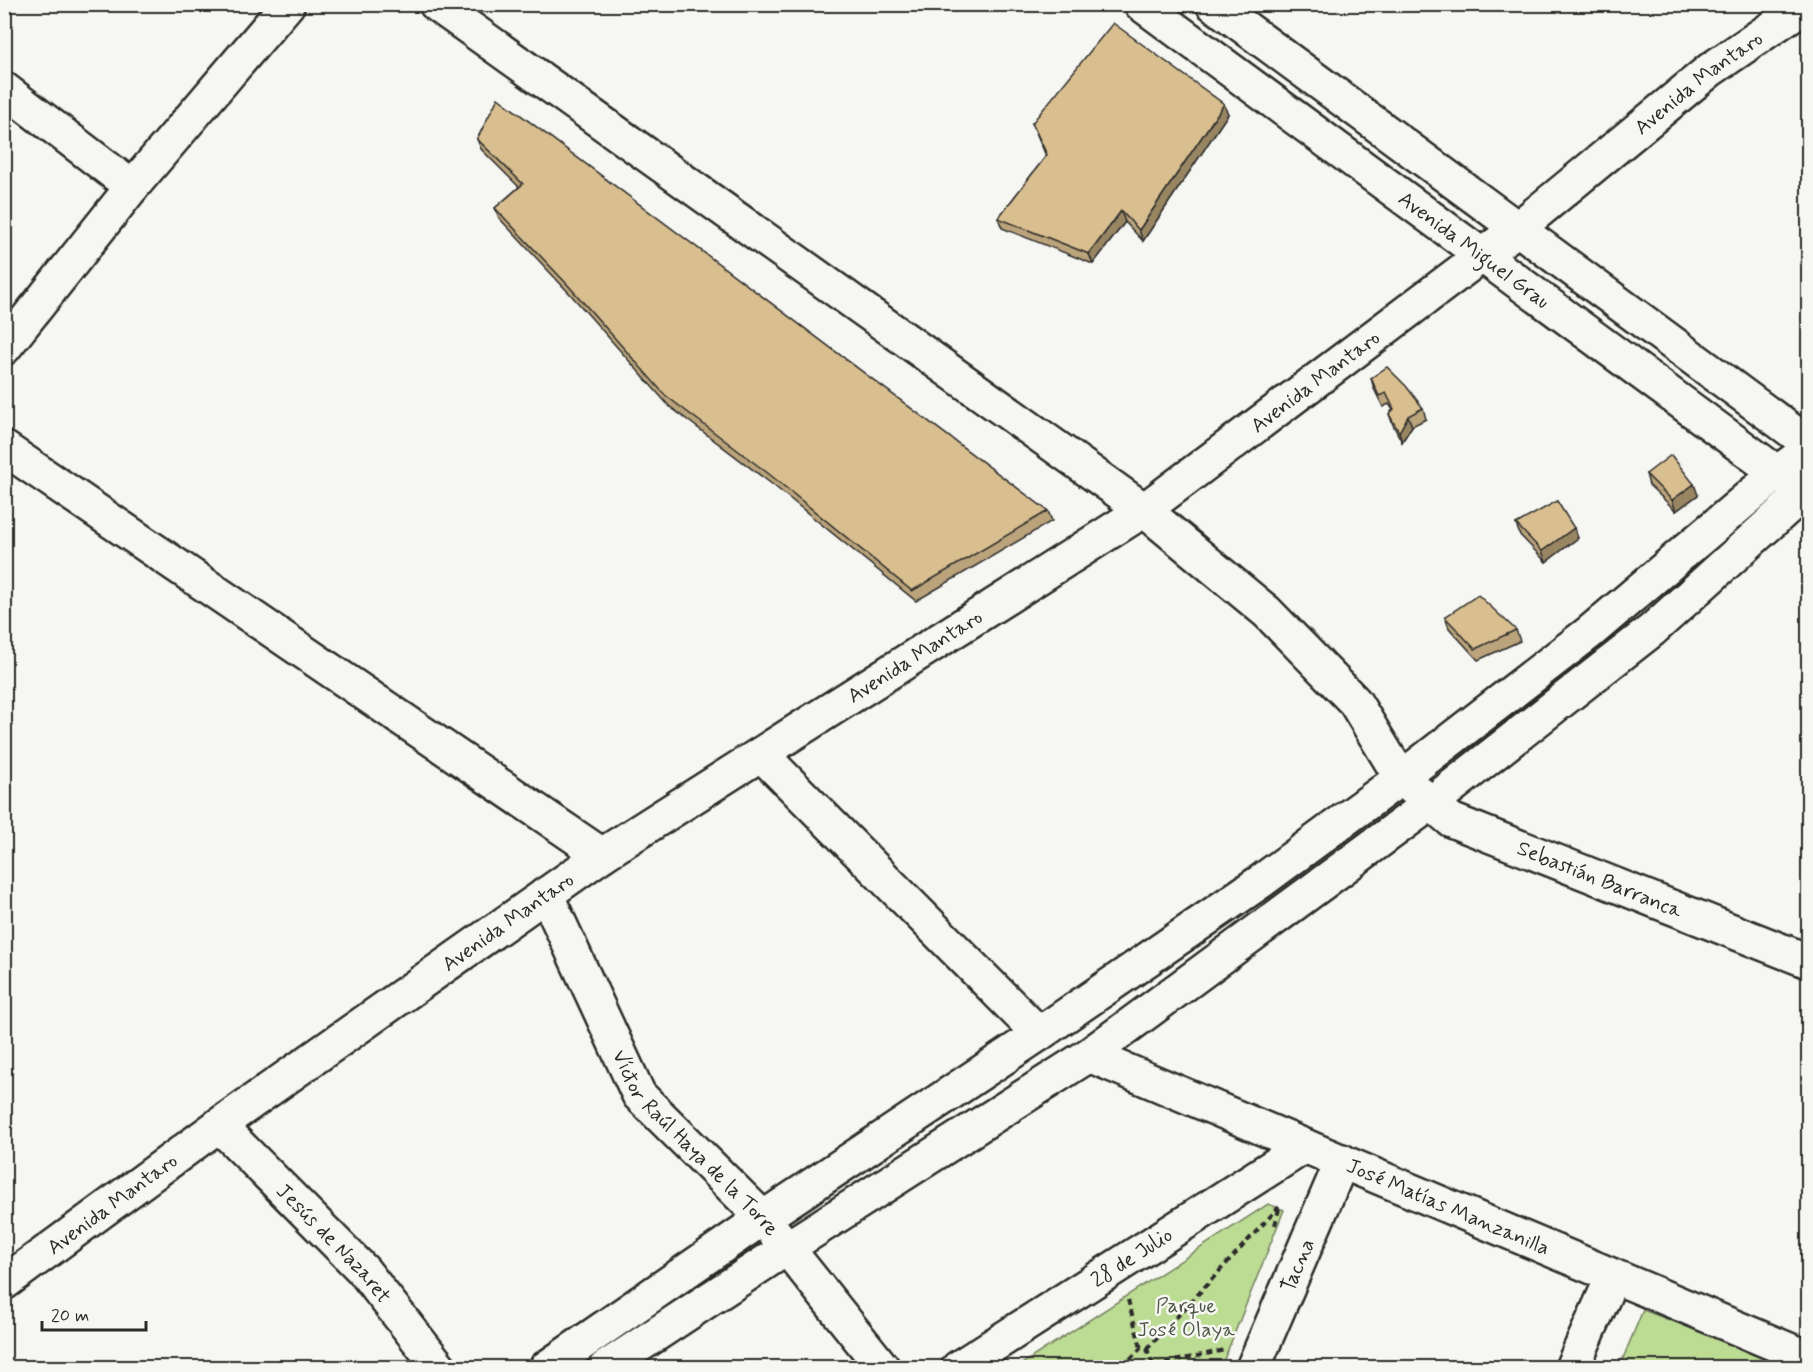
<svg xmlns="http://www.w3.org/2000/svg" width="1813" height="1372" font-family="Mynerve,sans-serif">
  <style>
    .green { fill: #bcdb93; stroke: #74835f; stroke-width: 1.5 }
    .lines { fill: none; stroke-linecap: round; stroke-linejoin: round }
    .minor-casing { stroke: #2b2b2b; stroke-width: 38 }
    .path { stroke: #2b2b2b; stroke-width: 4; stroke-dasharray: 6 4.5; stroke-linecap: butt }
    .minor { stroke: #f6f6f2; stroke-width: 33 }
    .wall { fill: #bba47b; stroke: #2b2b2b; stroke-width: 1.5 }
    .shaded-wall { fill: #988664; stroke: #2b2b2b; stroke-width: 1.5 }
    .building { fill: #d9bf8f; stroke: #2b2b2b; stroke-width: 1.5 }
    .labels { text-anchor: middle; stroke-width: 5; stroke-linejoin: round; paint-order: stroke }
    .street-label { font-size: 21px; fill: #2b2b2b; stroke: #f6f6f2 }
    .park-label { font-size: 21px; fill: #4f5745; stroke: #f6f6f2 }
  </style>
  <rect width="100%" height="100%" fill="#f6f6f2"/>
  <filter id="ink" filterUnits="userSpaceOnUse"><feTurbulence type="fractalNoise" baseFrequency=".0167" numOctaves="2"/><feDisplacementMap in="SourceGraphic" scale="12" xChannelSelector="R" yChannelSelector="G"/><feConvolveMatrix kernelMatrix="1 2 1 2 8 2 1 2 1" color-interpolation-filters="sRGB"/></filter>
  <g filter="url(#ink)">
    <g class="green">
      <path d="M1268,1204l16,6 -63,157h-204z"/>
      <path d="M1643,1310l151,57 -175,1z"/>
    </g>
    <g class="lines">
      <defs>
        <g id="minor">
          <path id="s1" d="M436,4l708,506 123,102 88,90 46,76 50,42 357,141"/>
          <path id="s2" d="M1141,4l654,482"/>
          <path d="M1213,4l595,439"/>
          <path d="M4,89l128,98"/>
          <path d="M4,348l128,-161 156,-183"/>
          <path d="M4,448l598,407"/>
          <path d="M761,754l278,280"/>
          <path id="s3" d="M546,894l93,201 124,123 120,150"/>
          <path id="s4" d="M1089,1055l719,303"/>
          <path id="s5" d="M219,1125l145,146 76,97"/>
          <path id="s6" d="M4,1283l215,-158 383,-270 542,-345 373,-281 193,-159 97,-66"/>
          <path d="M546,1368l217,-150 276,-184 221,-152 141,-104 189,-146 187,-159 31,-23"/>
          <path d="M605,1368l182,-120 302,-193 342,-252 221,-173 156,-141"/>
          <path id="s7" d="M958,1368l347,-222"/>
          <path id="s8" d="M1253,1368l89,-207"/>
          <path d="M1572,1368l41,-92"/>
        </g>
      </defs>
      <use href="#minor" class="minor-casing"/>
      <g class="path">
        <path d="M1275,1225l5,-20"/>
        <path d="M1128,1300l13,48"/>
        <path d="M1147,1349l132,-142"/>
        <path d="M1155,1365l70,-15"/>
        <path d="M1125,1368l2,-6 14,-14 6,1 7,18"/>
      </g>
      <use href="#minor" class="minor"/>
    </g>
    <g class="wall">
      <path d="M1228,114l-85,127 -18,-19 -32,42 -91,-36 -4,-10 48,-62 -14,-33z"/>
      <path d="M477,139l571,372 4,10 -136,80 -143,-116 -104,-79 -98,-111 -72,-77 -4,-10 24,-21 -38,-38z"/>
      <path d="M1371,378l52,30 3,11 -14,7 -10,16 -9,-17 -4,-11 4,-4 -4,-6 -6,3 -9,-18z"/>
      <path d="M1646,474l52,21 -22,16 -27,-26z"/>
      <path d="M1516,524l58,4 4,10 -32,24 -26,-27z"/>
      <path d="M1445,617l71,13 4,11 -42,19 -29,-32z"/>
    </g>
    <g class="shaded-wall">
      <path d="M1224,104l4,10 -85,127 -4,-11z"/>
      <path d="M1121,211l4,11 -32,42 -4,-10z"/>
      <path d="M1408,416l4,10 -10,16 -3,-10z"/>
      <path d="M1694,484l4,11 -22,16 -4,-11z"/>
      <path d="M1574,528l4,10 -32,24 -4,-11z"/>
    </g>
    <g class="building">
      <path d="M1113,23l111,81 -85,126 -18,-19 -32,43 -91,-36 49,-63 -15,-32z"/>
      <path d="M498,98l550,413 -136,80 -143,-117 -104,-79 -98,-111 -72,-76 28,-24 -46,-45z"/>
      <path d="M1387,367l19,19 17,22 -15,8 -9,16 -10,-18 5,-5 -8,-16 -7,3 -8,-18z"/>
      <path d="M1671,455l23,29 -22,16 -26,-26z"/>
      <path d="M1557,501l17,27 -32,23 -26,-27z"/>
      <path d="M1478,595l38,35 -41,19 -30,-32z"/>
    </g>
  </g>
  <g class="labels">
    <g class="street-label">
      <text dy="7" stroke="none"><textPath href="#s6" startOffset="2078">Avenida Mantaro</textPath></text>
      <text dy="7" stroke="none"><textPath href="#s2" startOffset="414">Avenida Miguel Grau</textPath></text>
      <text dy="7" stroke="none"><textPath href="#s6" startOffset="1592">Avenida Mantaro</textPath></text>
      <text dy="7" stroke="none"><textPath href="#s6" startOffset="1106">Avenida Mantaro</textPath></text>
      <text dy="7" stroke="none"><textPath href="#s1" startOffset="1470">Sebastián Barranca</textPath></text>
      <text dy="7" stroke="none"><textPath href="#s6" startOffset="620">Avenida Mantaro</textPath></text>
      <text dy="7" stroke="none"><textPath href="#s3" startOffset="294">Víctor Raúl Haya de la Torre</textPath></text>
      <text dy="7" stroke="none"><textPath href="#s6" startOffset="134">Avenida Mantaro</textPath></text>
      <text dy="7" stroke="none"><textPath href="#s4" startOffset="390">José Matías Manzanilla</textPath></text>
      <text dy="7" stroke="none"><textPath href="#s5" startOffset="165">Jesús de Nazaret</textPath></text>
      <text dy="7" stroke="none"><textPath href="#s7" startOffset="206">28 de Julio</textPath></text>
      <text dy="7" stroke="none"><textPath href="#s8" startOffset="112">Tacna</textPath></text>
    </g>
    <g class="park-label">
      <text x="1186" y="1312">Parque<tspan x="1186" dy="24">José Olaya</tspan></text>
    </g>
  </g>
  <rect width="1813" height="1372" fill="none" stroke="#f6f6f2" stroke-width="24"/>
  <rect x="12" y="12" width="1789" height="1348" fill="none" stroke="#2b2b2b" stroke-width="2" filter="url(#ink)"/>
  <path d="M42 1321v9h104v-9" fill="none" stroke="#2b2b2b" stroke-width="3"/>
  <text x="51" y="1321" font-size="18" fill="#2b2b2b" stroke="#f6f6f2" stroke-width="4.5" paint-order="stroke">20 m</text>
</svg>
